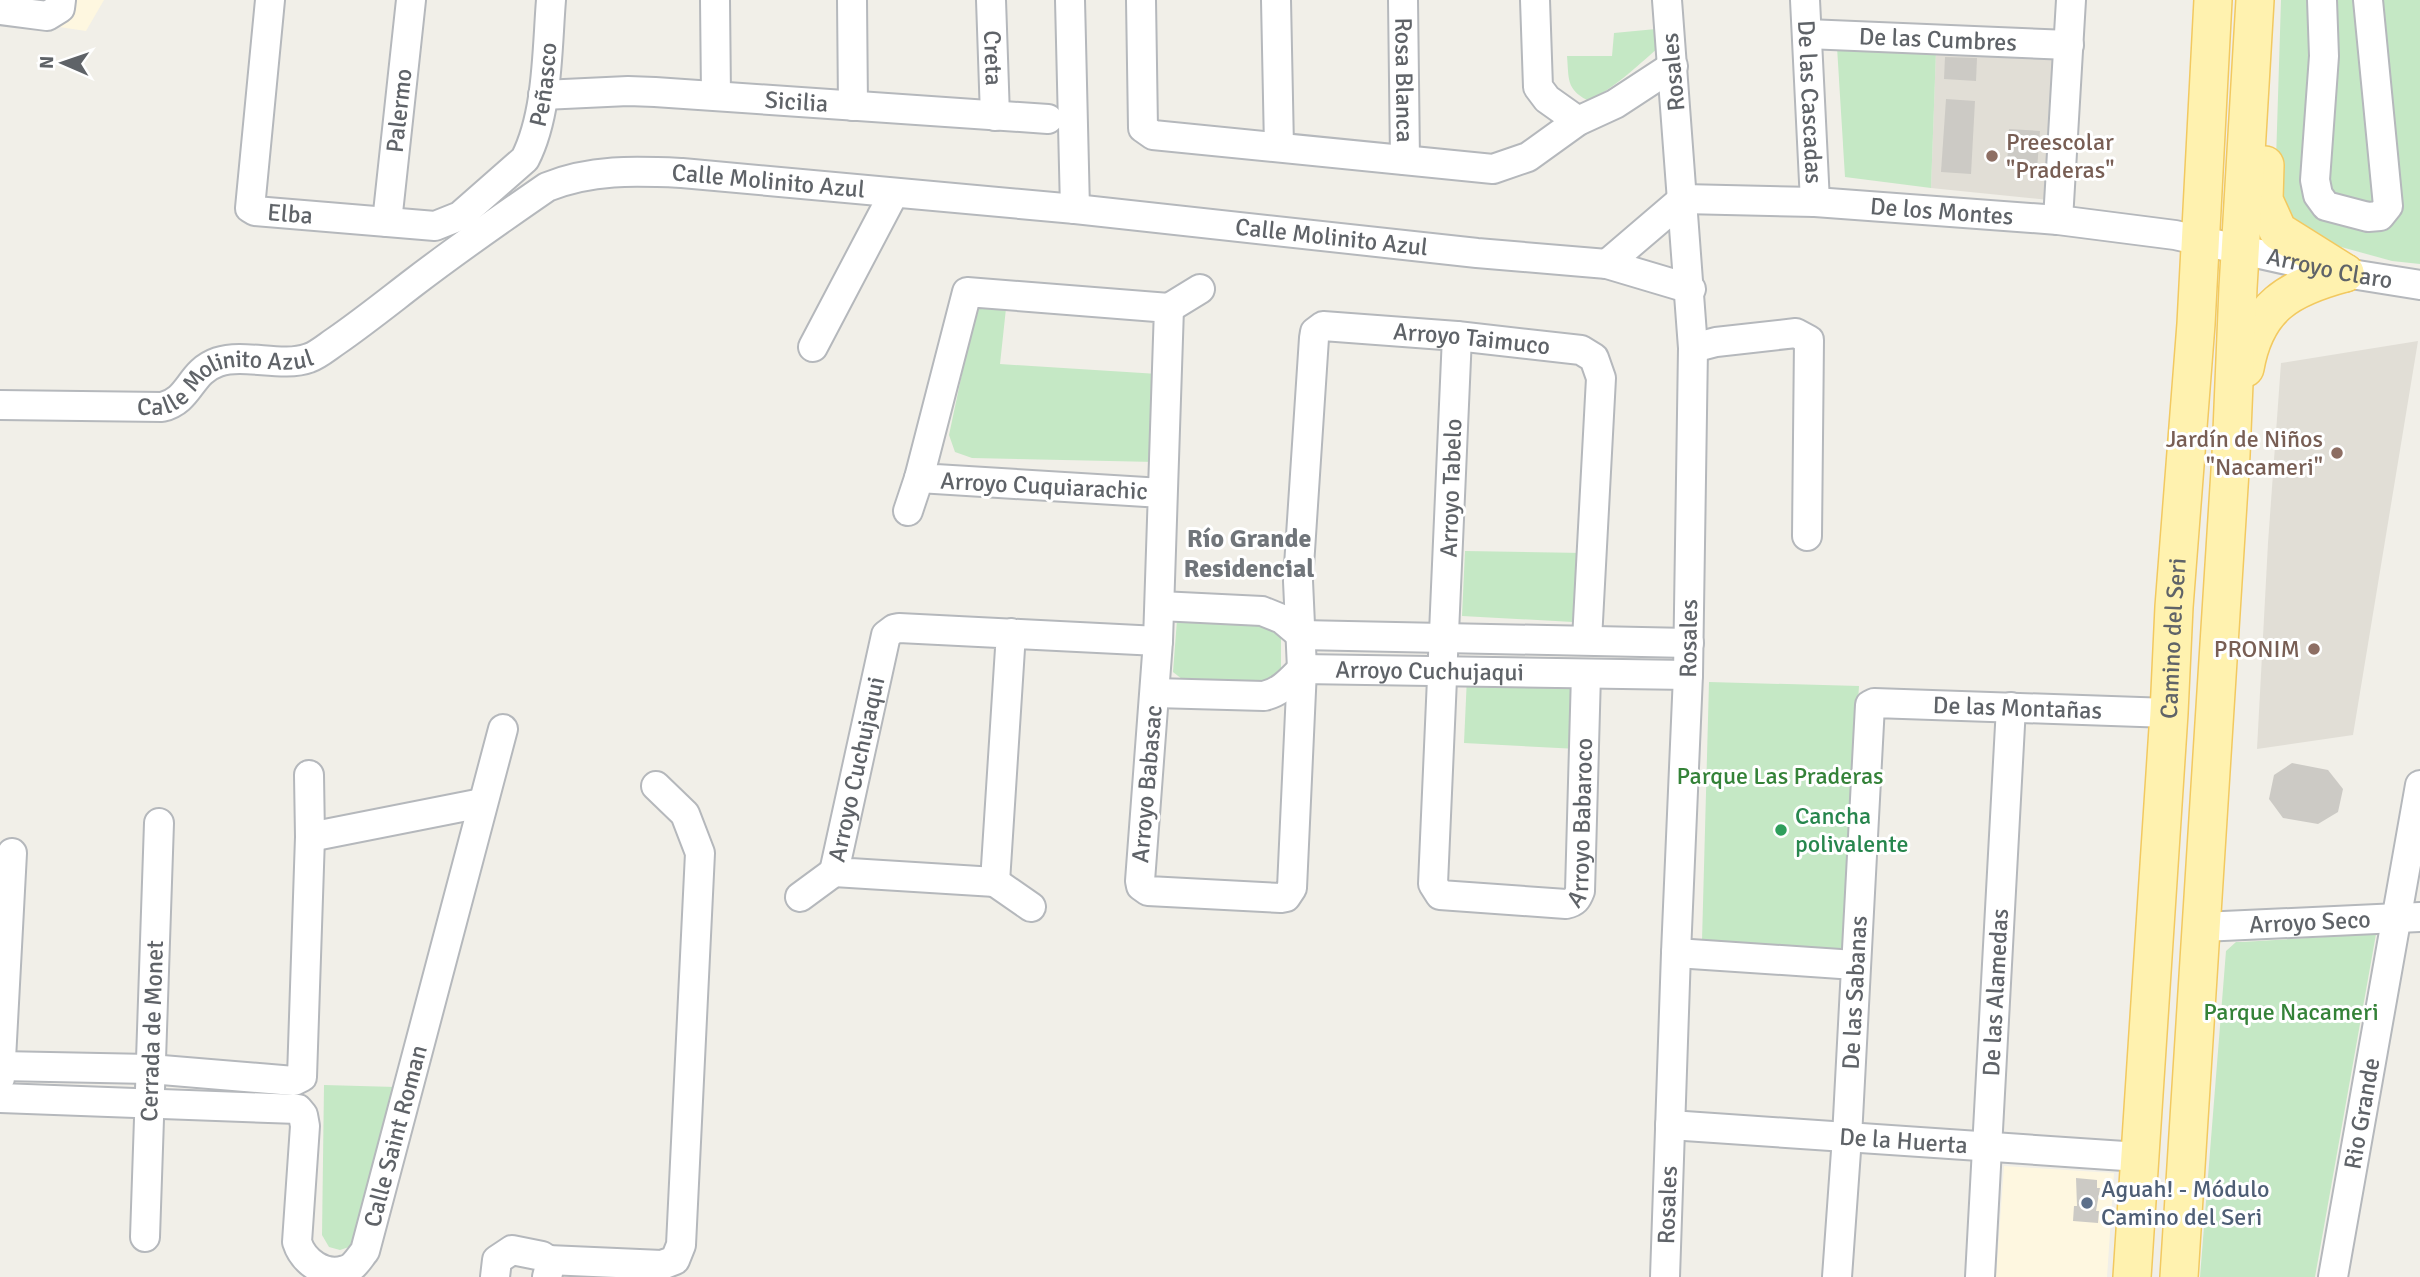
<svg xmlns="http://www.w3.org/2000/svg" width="2420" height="1277" font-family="Signika,sans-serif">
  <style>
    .commercial { fill: #fef7e0 }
    .education { fill: #e1ded6 }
    .green { fill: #c5e8c5 }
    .building { fill: #cccac5 }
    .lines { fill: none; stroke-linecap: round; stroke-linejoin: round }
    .minor-casing { stroke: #b5b8bc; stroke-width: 32 }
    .major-casing { stroke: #f2c960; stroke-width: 40 }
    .minor { stroke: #fff; stroke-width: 28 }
    .major { stroke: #fff2af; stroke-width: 37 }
    .education-dot { fill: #8d6e63; stroke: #fff; stroke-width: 2.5 }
    .leisure-dot { fill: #2e9e5b; stroke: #fff; stroke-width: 2.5 }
    .service-dot { fill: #5c6f8a; stroke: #fff; stroke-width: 2.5 }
    .labels { text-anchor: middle; stroke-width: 6; stroke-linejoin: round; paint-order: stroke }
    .street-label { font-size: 24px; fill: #5f6368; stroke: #fff }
    .education-label { font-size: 24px; fill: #785e54; stroke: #fff; text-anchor: end }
    .park-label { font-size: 24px; fill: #348238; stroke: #fff }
    .leisure-label { font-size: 24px; fill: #27864d; stroke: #fff; text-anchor: start }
    .service-label { font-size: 24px; fill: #4e5e75; stroke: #fff; text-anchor: start }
    .neighbourhood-label { font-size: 26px; font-weight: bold; fill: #70757a; stroke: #fff }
  </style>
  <rect width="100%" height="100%" fill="#f1efe8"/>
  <g class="commercial">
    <path d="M0,0h104l-18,31 -86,-13z"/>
    <path d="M2004,1166l110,7 -7,104h-111z"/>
  </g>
  <g class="education">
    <path d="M1936,51l120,7 -7,142 -118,-12z"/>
    <path d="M2418,341l-65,394 -96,14 11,-206 13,-180z"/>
  </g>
  <g class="green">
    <path d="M2281,0h139v264l-28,-3 -69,-19 -20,-8 -28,-41z"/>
    <path d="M1656,29l1,20c-19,16 -46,43 -70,51 -21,-11 -18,-22 -20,-44h45l2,-23z"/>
    <path d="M1837,47l99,4 -5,137 -86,-11z"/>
    <path d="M978,298l29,1 -7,65 158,10 -2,88 -184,-4 -17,-6 -6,-17z"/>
    <path d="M1465,551l119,2 -2,62 -9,7 -111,-6z"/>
    <path d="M1267,615l14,14v42l-14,14 -80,-2 -14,-11 4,-52z"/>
    <path d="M1467,677l112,2 -1,70 -114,-6z"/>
    <path d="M1709,682l150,4 -16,264 -141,-9z"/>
    <path d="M2376,934l-61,343h-115l26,-326 10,-9h6z"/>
    <path d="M324,1085l72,2 -44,159 -12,4 -11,-3 -7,-12z"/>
  </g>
  <g class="building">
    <path d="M1945,57l32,1 -1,23 -32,-2z"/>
    <path d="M1946,99l29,2 -4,73 -30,-2z"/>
    <path d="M2009,129l31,2 -3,38 -30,-2z"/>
    <path d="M2292,763l36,7 15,19 -5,23 -20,12 -35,-6 -14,-19 5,-24z"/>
    <path d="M2076,1178l21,2v8h3l-4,23h3l-1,12 -25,-2 1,-15h3z"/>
  </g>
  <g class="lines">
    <defs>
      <g id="minor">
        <path id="s1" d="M270,0l-20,208 5,3 180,15 25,-10 65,-57c23,-45 22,-109 26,-159"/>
        <path d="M715,0l1,95"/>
        <path d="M852,0l1,106"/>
        <path id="s2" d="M991,0l4,116"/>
        <path d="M1070,0l5,209"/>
        <path d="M1141,0l2,128 10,7 340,34 35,-12 50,-36 37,-17 58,-38"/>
        <path d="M1276,0l3,147"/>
        <path id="s3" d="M1403,0l2,160"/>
        <path d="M1535,0l3,87 9,12 31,22"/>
        <path id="s4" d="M1805,0l10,202"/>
        <path d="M2322,0l2,56 -9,124 3,15 8,11 42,11 12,-1 8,-10 -20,-206"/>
        <path d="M0,10l47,6 13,-8 1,-8"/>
        <path id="s5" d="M1807,34l262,11"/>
        <path id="s6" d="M543,95l85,-4 27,1 393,27"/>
        <path d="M2058,220l13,-220"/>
        <path id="s7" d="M387,222l24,-222"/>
        <path id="s8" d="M1607,264l76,-65 132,3 243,18 117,15 170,38 75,12"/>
        <path d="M1169,308l31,-19"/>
        <path id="s9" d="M1457,336l-24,548 7,11 126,9c9,-2 11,-5 14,-13l6,-217"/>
        <path d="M813,347l81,-154"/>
        <path d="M1693,348l23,-6 80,-9 13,7 -2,196"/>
        <path id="s10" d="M0,405l162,2c29,-7 27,-35 56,-45 27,-9 64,6 91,-4 9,-3 18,-11 27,-17 26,-18 51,-38 77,-58 43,-33 89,-65 134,-96 45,-18 88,-16 135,-14l393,36 402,44 130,11 84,25"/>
        <path id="s11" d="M1162,493l-243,-15 48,-186 202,16 -11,333 -18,240 1,5 7,5 133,7 5,-1 6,-9 10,-219 -4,-88 16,-243 1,-6 8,-6 134,10 124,14 13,8 7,20 -14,262"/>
        <path d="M908,511l11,-33"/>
        <path d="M1160,606l102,5 20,8 19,16 388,8"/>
        <path id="s12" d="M1011,633l-16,249 -161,-10 52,-237 8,-6 5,-1 259,13"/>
        <path id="s13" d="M1155,693l109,3c17,-4 26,-15 38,-27l386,6"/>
        <path d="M310,837l172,-34"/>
        <path d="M995,882l36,25"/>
        <path d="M800,897l34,-25"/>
        <path id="s14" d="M2202,927l218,-10"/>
        <path d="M1676,953l179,12"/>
        <path d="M0,1066l150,3 144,12 8,-4 8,-240 -1,-62"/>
        <path d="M0,1078l12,-225"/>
        <path id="s15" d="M0,1098l298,11 5,6 2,11 -8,116c6,19 27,35 48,28 9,-2 14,-12 20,-19l138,-522"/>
        <path id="s16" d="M1670,1125l469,32"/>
        <path id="s17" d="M145,1237l14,-414"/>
        <path d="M548,1260l114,5 13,-5 6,-15 19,-392 -15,-39 -29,-28"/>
        <path d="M495,1277l2,-17 15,-10 30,6 6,4 1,9 -2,8"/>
        <path id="s18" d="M1665,1277l11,-324 12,-278 5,-327 -26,-348"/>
        <path id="s19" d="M1837,1277l10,-140 23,-432 4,-2 295,10"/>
        <path id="s20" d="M1980,1277l31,-570"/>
        <path id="s21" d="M2333,1277l87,-492"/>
      </g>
      <g id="major">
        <path d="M2265,165l-1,35 14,31 67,42"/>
        <path d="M2245,368c11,-62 44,-80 100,-95"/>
        <path id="s22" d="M2132,1277l37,-564 5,-106 22,-283 17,-324"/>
        <path d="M2179,1277l52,-822 7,-167 17,-288"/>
      </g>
    </defs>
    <use href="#minor" class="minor-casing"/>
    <use href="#major" class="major-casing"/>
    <use href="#minor" class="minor"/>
    <use href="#major" class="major"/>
  </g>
  <g class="education-dot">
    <circle cx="1992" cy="156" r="7"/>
    <circle cx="2337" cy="453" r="7"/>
    <circle cx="2314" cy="649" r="7"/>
  </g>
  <circle class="leisure-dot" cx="1781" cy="830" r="7"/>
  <circle class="service-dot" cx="2087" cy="1203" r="7"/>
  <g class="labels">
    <g class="street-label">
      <text dy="8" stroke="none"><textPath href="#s5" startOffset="131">De las Cumbres</textPath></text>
      <text dy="8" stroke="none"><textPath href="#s2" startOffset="58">Creta</textPath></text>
      <text transform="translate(1673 72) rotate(-95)" y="8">Rosales</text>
      <text dy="8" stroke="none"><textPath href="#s3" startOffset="80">Rosa Blanca</textPath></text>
      <text dy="8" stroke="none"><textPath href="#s1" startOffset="586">Peñasco</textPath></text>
      <text dy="8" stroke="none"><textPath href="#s6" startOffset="254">Sicilia</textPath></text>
      <text dy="8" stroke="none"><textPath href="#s4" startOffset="102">De las Cascadas</textPath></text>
      <text dy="8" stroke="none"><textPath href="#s7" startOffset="112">Palermo</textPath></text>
      <text dy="8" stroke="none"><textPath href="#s10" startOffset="844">Calle Molinito Azul</textPath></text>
      <text dy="8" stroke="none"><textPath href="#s8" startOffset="359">De los Montes</textPath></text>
      <text dy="8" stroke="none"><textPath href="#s1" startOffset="250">Elba</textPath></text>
      <text dy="8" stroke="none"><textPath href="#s10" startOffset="1410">Calle Molinito Azul</textPath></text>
      <text dy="8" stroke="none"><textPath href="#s8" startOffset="752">Arroyo Claro</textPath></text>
      <text dy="8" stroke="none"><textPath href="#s11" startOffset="2091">Arroyo Taimuco</textPath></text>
      <text dy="8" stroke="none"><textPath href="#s10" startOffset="234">Calle Molinito Azul</textPath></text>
      <text transform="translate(1044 486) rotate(3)" y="8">Arroyo Cuquiarachic</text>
      <text transform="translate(1451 488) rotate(-88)" y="8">Arroyo Tabelo</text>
      <text dy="8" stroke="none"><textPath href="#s18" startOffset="639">Rosales</textPath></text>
      <text dy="8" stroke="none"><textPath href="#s22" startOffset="640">Camino del Seri</textPath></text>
      <text dy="8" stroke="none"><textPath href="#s13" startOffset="284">Arroyo Cuchujaqui</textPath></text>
      <text dy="8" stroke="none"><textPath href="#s19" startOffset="721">De las Montañas</textPath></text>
      <text dy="8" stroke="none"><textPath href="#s12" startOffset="516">Arroyo Cuchujaqui</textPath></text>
      <text transform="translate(1147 784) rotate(-85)" y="8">Arroyo Babasac</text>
      <text dy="8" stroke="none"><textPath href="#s9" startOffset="777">Arroyo Babaroco</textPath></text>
      <text dy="8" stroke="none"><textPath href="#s14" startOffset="108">Arroyo Seco</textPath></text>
      <text dy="8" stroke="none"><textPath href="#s19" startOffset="285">De las Sabanas</textPath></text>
      <text dy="8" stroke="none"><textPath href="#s20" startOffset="285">De las Alamedas</textPath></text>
      <text dy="8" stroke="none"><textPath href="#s17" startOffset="206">Cerrada de Monet</textPath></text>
      <text dy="8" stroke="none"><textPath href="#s21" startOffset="166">Rio Grande</textPath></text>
      <text dy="8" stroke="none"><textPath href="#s15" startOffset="642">Calle Saint Roman</textPath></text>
      <text dy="8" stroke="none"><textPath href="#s16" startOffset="234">De la Huerta</textPath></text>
      <text dy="8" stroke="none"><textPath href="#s18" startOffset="72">Rosales</textPath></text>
    </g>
    <g class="education-label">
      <text x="2006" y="150" text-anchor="start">Preescolar<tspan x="2006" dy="28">"Praderas"</tspan></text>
      <text x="2323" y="447">Jardín de Niños<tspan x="2323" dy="28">"Nacameri"</tspan></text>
      <text x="2300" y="657">PRONIM</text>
    </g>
    <g class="park-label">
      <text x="1780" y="784">Parque Las Praderas</text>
      <text x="2291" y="1020">Parque Nacameri</text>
    </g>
    <g class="leisure-label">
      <text x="1795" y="824">Cancha<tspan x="1795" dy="28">polivalente</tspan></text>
    </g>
    <g class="service-label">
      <text x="2101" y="1197">Aguah! - Módulo<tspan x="2101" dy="28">Camino del Seri</tspan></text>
    </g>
    <g class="neighbourhood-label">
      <text x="1249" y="547">Río Grande<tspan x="1249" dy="30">Residencial</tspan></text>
    </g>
  </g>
  <g transform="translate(63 63) rotate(272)" stroke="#ffffff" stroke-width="5" paint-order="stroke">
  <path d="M0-5L12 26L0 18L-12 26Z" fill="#5f6368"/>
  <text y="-10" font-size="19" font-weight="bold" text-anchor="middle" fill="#5f6368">N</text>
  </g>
</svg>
